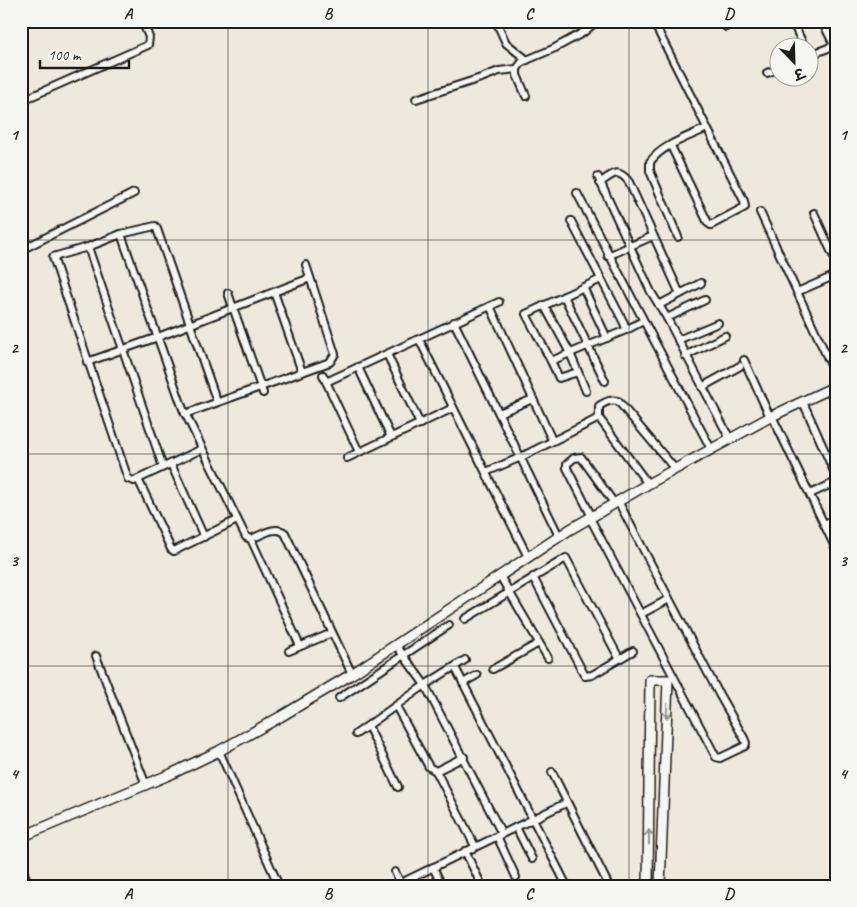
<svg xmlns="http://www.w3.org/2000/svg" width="857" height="907" font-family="Caveat,'Playpen Sans Deva',sans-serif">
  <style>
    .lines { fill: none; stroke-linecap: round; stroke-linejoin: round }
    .street-casing { stroke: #1c1c1c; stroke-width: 10 }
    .secondary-casing { stroke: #1c1c1c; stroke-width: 12 }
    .street { stroke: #f6f6f2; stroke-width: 6 }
    .secondary { stroke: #f6f6f2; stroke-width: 9 }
    .oneway { stroke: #949492 }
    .grid { fill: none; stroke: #1c1c1c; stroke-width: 1; stroke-opacity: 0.55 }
    .neatline { fill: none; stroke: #1c1c1c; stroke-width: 2 }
    .grid-label { font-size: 16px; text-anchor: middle; font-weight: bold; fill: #1c1c1c }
  </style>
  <rect width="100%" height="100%" fill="#efe9dd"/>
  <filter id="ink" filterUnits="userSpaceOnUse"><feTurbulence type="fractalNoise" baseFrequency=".02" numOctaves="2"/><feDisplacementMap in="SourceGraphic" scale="10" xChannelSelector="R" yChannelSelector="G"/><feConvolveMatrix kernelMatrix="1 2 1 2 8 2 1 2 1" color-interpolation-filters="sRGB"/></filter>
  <g filter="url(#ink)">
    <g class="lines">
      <defs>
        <g id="street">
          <path d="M496,21l10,22 21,17"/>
          <path d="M653,21l91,180 1,6 -34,18 -3,-2 -37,-77"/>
          <path d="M723,21l3,6"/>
          <path d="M792,21l13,27"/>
          <path d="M822,21l12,24"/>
          <path d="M810,55l26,-10"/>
          <path d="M767,73l13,-5"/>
          <path d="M526,96l-9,-21v-6l5,-7 33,-14 29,-16 13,-11"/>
          <path d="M416,99l65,-21 18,-7 18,-2"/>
          <path d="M21,101l127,-56 1,-8 -7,-16"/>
          <path d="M598,177l53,115 16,26 63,121"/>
          <path d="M600,183c13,-10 18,-15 29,-1l51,112"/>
          <path d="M577,193l134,256"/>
          <path d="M760,212l76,164"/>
          <path d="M814,213l22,49"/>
          <path d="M571,221l53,102 2,7 -75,31 -25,-47 75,-35"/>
          <path d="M121,234l62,175 63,128 5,2c11,-4 24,-14 34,-6l67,141"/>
          <path d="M678,237l-28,-66v-9c12,-17 38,-25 57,-34"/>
          <path d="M88,247l75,220"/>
          <path d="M21,250l113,-57"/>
          <path d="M608,256l45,-20"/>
          <path d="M583,287l24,51"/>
          <path d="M274,292l28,80"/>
          <path d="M797,292l39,-17"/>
          <path d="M228,293l35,100"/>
          <path d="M564,296l41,85"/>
          <path d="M544,305l26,48 16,38"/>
          <path d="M659,305l42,-22"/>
          <path d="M490,306l62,134"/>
          <path d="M667,318l38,-18"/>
          <path d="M454,322l105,214"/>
          <path d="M626,330l17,-9"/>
          <path d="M419,339l109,218"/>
          <path d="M678,340l40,-17"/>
          <path d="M387,354l33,70"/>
          <path d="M685,356l40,-20"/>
          <path d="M744,360l26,57"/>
          <path d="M551,361l8,17 19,-6"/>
          <path d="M87,362l71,-25 152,-59"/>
          <path d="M358,367l33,70"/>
          <path d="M323,375l36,77"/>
          <path d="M326,382l173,-80"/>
          <path d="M702,387l38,-21"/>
          <path d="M803,402l33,74"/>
          <path d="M499,413l34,-14"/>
          <path d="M185,414l145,-52 5,-8 -29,-89"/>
          <path d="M772,416l64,133"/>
          <path d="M202,449l-68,32 -6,-2 -75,-222 35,-10 33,-13 34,-8 2,3 60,173"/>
          <path d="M347,458l106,-50"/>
          <path d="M171,464l33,73"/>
          <path d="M486,472l35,-15 78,-39"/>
          <path d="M138,479l33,70 3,2 63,-31"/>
          <path d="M648,484l-49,-66v-12c7,-4 11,-7 19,-5l57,68"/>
          <path d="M810,494l26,-12"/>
          <path d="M592,517l-25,-49v-4l7,-6 7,-1 33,46"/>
          <path d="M590,518l126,239 4,1 25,-12 1,-3 -2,-5 -24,-42 -102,-195"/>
          <path d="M824,524l12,-5"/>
          <path d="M251,539l49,107"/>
          <path d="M500,576l48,82"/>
          <path d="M533,577l52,99 7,-1 41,-24"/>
          <path d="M641,614l28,-15"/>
          <path d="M465,619l101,-61 53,100"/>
          <path d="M396,645l29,40 77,149"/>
          <path d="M289,651l43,-18"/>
          <path d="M96,656l50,129"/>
          <path d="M455,667l112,219"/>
          <path d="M493,669l46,-26"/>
          <path d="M463,683l14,-8"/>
          <path d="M339,698l110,-73"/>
          <path d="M396,706l33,61 7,4 28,-14"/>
          <path d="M368,726l30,61"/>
          <path d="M356,734l69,-49 40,-25"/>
          <path d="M219,751l60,135"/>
          <path d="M436,771l39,75"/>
          <path d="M552,772l57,114"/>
          <path d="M516,827l16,32"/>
          <path d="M497,836l19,41"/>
          <path d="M465,851l17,35"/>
          <path d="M433,867l9,19"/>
          <path d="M395,872l7,14"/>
          <path d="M401,883l165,-80"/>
        </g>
        <g id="secondary">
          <path d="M21,837l150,-63 48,-23 61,-34 72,-43 217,-144 79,-46 124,-68 64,-30"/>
          <path d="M21,868l7,18"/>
          <path d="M648,886l2,-206h18l-8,206"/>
        </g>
      </defs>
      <use href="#street" class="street-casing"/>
      <use href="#secondary" class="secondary-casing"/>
      <use href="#street" class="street"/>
      <use href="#secondary" class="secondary"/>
    </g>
    <defs><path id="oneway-shaft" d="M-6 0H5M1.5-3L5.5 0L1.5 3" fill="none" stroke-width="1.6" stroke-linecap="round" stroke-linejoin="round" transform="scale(1.25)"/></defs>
    <g class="oneway">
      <use href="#oneway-shaft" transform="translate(667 711) rotate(92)"/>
      <use href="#oneway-shaft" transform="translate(649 837) rotate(-90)"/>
    </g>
  </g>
  <path class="grid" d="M228,21v865M428,21v865M629,21v865M21,240h815M21,454h815M21,666h815"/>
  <rect width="857" height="907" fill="none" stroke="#f6f6f2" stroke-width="55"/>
  <g transform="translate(794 62) rotate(157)"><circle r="24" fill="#f6f6f2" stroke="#9f9f9c"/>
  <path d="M0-4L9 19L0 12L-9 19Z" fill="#1c1c1c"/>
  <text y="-8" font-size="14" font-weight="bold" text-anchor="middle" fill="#1c1c1c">उ</text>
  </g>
  <path d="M40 60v8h89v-8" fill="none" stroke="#1c1c1c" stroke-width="2.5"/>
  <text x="48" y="60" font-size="15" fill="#1c1c1c" stroke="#f6f6f2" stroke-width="4" paint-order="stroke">100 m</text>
  <rect x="28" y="28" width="802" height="852" class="neatline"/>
  <g class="grid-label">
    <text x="128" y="19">A</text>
    <text x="328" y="19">B</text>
    <text x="529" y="19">C</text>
    <text x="729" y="19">D</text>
    <text x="14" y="140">1</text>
    <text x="843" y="140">1</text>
    <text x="14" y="353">2</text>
    <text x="843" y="353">2</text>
    <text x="14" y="566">3</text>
    <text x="843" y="566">3</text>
    <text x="14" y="779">4</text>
    <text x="843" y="779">4</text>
    <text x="128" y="899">A</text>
    <text x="328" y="899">B</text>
    <text x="529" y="899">C</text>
    <text x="729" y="899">D</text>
  </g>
</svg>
